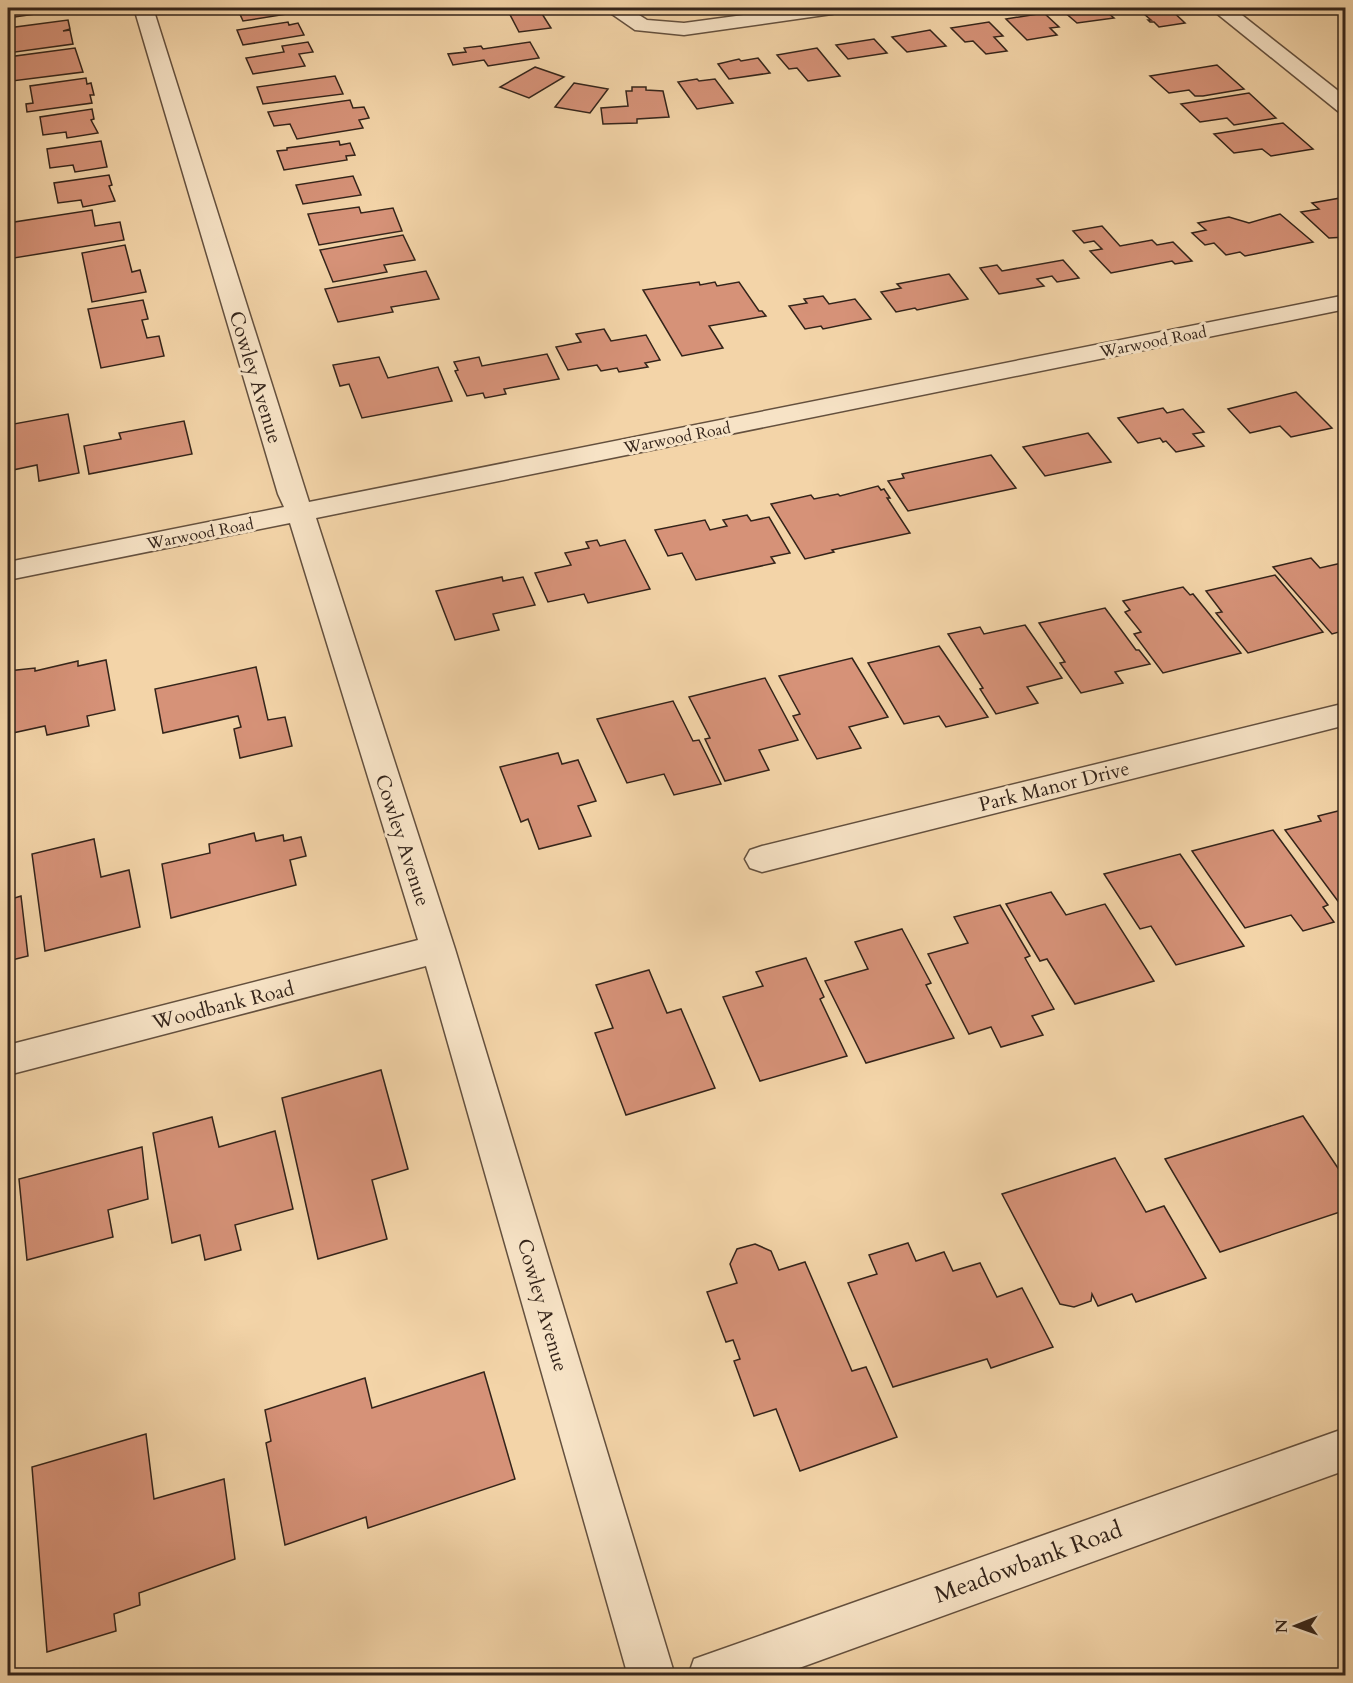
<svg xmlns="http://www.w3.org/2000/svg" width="1353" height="1683" font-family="Cardo,serif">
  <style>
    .building { fill: #d69278; stroke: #34241a; stroke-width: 1.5 }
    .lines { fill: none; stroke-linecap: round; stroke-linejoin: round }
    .minor-casing { stroke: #64503e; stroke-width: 3 }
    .minor { fill: #f7e3c6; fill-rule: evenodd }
    .labels { text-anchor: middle; stroke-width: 6; stroke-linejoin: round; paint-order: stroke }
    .far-street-label { font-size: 16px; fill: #34241a; stroke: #f7e3c6 }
    .street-label { font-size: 20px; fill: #34241a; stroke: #f7e3c6 }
    .near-street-label { font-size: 24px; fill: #34241a; stroke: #f7e3c6 }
  </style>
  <rect width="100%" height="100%" fill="#f3d4a8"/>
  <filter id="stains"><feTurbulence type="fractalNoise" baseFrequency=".00333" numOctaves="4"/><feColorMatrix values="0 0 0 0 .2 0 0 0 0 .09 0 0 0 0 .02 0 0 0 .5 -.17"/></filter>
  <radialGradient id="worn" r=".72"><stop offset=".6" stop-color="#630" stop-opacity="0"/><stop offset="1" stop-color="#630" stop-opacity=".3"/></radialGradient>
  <g class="building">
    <path d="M8,8h62v1l-62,9z"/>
    <path d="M226,8h85l1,2 -69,11 -4,-9 6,-1 -1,-2 -16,2z"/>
    <path d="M518,8l21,1 12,19 -32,4 -12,-23z"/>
    <path d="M1077,8h25l12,10 -37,5 -15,-13z"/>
    <path d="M1137,8h32l16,15 -26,4 -5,-5h-4l-2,-2h3z"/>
    <path d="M1044,13l15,14 -9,1 7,7 -30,5 -21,-21z"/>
    <path d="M68,20l2,9 -7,2 7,-1 3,14 -65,9v-25z"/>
    <path d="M288,22l1,3 9,-2 6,12 -61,10 -6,-15z"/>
    <path d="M989,22l14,14 -9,1 13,14 -21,3 -13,-13 -8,1 -14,-14z"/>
    <path d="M930,30l16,16 -39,6 -15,-15z"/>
    <path d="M874,39l13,14 -39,6 -12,-14z"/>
    <path d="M308,42l5,10 -14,2 6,12 -52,8 -7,-16 38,-6 -2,-6z"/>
    <path d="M530,42l9,16 -51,8 -4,-6 -31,5 -5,-11 18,-2 -2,-4 17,-2 2,3z"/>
    <path d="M75,48l8,24 -71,9 -4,-24z"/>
    <path d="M817,48l23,28 -32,5 -11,-13 -8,1 -12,-14z"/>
    <path d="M758,58l12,15 -41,6 -11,-15 21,-5 2,2z"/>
    <path d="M1217,65l27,24 -41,7h-8l-6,-6 -20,3 -19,-17z"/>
    <path d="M535,67l29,10 -35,21 -29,-11z"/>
    <path d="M335,76l8,18 -80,10 -6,-17z"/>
    <path d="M86,78l1,6 4,-1 3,12h-4l2,8 -65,9 -1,-8 7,-1 -3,-17z"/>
    <path d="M697,79l2,2 16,-2 18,24 -36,6 -19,-27z"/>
    <path d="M574,83l34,6 -18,24 -35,-6z"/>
    <path d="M632,87h14v3l17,1 6,26 -32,2v4l-34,1 -2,-16 27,-2 -2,-15h6z"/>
    <path d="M1249,93l27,25 -42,7 -7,-7 -27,4 -19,-18z"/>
    <path d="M350,100l3,8 11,-1 5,11 -10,2 4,8 -66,11 -7,-15 -16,2 -6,-14z"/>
    <path d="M92,109l2,10 -3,1 7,13 -31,5 -1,-6 -23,3 -3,-18z"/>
    <path d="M1283,123l30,26 -42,7 -9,-7 -28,4 -20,-19z"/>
    <path d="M101,141l6,26 -32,5 -2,-7 -23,3 -3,-19z"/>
    <path d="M339,141l1,4 10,-2 5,12 -9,1 1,4 -63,10 -7,-19 10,-1v-2z"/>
    <path d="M109,175l3,10 -3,1 6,15 -32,6 -2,-7 -23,3 -4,-20z"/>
    <path d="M353,176l8,19 -58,9 -7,-19z"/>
    <path d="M1346,197v40l-17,1 -28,-26 18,-3 -7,-6z"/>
    <path d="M359,207l2,6 32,-5 9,23 -83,14 -11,-31z"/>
    <path d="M92,210l3,16 25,-4 4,18 -110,18 -1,-6h-5v-13h2l-2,-16z"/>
    <path d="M1280,214l33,28 -68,14 -5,-4 -14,3 -12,-12 -9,2 -13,-12 14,-3 -8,-7 31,-6 20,6z"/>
    <path d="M1102,226l18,20 32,-6 5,5 16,-3 19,19 -17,3 -3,-3 -61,12 -21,-22 12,-2 -8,-8 -10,2 -11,-12z"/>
    <path d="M403,235l12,25 -31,5 3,7 -54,10 -13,-32z"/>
    <path d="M125,245l7,27 8,-2 6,22 -54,10 -10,-49z"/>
    <path d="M1063,260l16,18 -22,4 -5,-6 -15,3 7,7 -45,8 -19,-26 17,-3 5,6z"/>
    <path d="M426,271l13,28 -48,8 2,5 -55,10 -13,-33z"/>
    <path d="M949,274l19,25 -51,11 -2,-2 -19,4 -15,-20 20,-4 -4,-4z"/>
    <path d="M699,282l1,3 15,-3 2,4 22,-4 20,29h3l4,5 -57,10 14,22 -41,8 -39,-66z"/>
    <path d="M823,296l6,8 26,-5 16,20 -48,10 -2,-3 -16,3 -16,-23 18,-3 -3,-4z"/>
    <path d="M143,300l5,19 -6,1 5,18 12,-2 5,20 -63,12 -13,-59z"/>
    <path d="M604,329l7,12 35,-6 14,25 -15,3 3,4 -29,5 -2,-4 -16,3 -4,-6 -29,5 -12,-23 25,-5 -5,-8z"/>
    <path d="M547,354l12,25 -55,10 2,5 -21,4 -2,-5 -16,3 -12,-25 3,-1 -4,-8 25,-5 3,9z"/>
    <path d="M379,357l9,21 50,-11 14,34 -90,17 -13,-34 -9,2 -7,-21z"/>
    <path d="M1296,392l36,36 -41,9 -11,-11 -30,7 -22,-24z"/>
    <path d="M1163,408l4,5 16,-4 21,23 -11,2 11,12 -28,6 -10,-11 -3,1 -3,-4 -22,5 -20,-25z"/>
    <path d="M68,414l11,59 -40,8 -2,-16 -29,6v-46z"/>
    <path d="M184,421l8,33 -103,20 -5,-28 37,-7 -2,-6z"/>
    <path d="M1088,433l23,29 -66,14 -22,-29z"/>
    <path d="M991,455l25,33 -108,23 -20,-30 16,-3 -2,-4z"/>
    <path d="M878,486l3,4 3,-1 6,9h-3l23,35 -78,17 2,2 -29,7 -34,-55 40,-9 3,4 24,-5 2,2z"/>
    <path d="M747,515l4,6 18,-4 21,36 -19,4 4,6 -79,17 -14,-27 -14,3 -13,-26 50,-10 5,10 17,-4 -4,-6z"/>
    <path d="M597,540l3,6 25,-6 25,49 -62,14 -4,-9 -36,8 -13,-29 36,-8 -6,-12 24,-5 -3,-6z"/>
    <path d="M1311,558l9,10 26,-6v68l-14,4 -59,-67z"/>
    <path d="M1275,575l48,57 -75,21 -32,-40 6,-1 -16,-21z"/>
    <path d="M502,577l1,4 20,-4 12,28 -42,9 6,16 -44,10 -19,-49z"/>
    <path d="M1183,587l7,8 3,-1 48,59 -78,20 -29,-39 7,-2 -16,-20 5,-2 -7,-9z"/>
    <path d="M1105,608l31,42h3l11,14 -35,8 8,11 -42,10 -21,-30 5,-1 -26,-39z"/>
    <path d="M1025,625l37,53 -35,9 11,16 -42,11 -16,-25 3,-1 -35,-54 32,-7 4,7z"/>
    <path d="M939,646l49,71 -42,10 -7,-11 -35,8 -36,-61z"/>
    <path d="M852,658l36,59 -39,10 12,21 -44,11 -24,-43 7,-2 -21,-38z"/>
    <path d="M106,660l9,50 -28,6 2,10 -42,9 -2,-9 -37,8v-63l27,-3v3l43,-10v5z"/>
    <path d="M256,667l12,53 17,-3 7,29 -52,12 -6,-29 7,-2 -3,-11 -75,17 -8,-44z"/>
    <path d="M765,678l33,62 -39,10 10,20 -44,11 -20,-42 5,-1 -21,-41z"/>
    <path d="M673,701l20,40 6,-1 22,44 -47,11 -10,-21 -37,9 -30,-64z"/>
    <path d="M558,753l4,11 16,-4 18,41 -18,5 13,30 -52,13 -11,-30 -7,3 -21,-55z"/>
    <path d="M1346,809v103l-61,-82 36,-9 -3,-5z"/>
    <path d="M1273,830l55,75 -5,2 11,15 -31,9 -12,-16 -46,13 -53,-77z"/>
    <path d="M254,833l2,8 27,-6 1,6 17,-4 5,19 -16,4 6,25 -125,33 -9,-54 48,-11 -1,-9z"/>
    <path d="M94,839l7,38 28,-7 11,57 -95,24 -13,-97z"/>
    <path d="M1180,854l64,92 -68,19 -25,-39 -11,3 -36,-55z"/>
    <path d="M1051,892l15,23 39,-11 49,77 -79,23 -28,-45 -7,2 -34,-57z"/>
    <path d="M21,896l7,60 -20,5v-61z"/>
    <path d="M1000,905l30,51 -5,2 29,51 -22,7 11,19 -42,12 -10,-20 -22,7 -41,-80 40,-11 -14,-26z"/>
    <path d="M902,929l29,54 -5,2 28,53 -88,25 -41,-82 43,-12 -13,-27z"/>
    <path d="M806,958l18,39 -4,2 27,57 -87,25 -37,-84 40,-11 -7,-14z"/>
    <path d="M649,970l18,43 14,-4 34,79 -89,27 -31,-82 18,-5 -17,-43z"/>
    <path d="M381,1070l27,99 -36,11 15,59 -69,20 -36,-161z"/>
    <path d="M1303,1116l43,64v30l-126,42 -55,-93z"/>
    <path d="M212,1117l7,30 56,-16 18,78 -58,16 6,25 -36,10 -5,-25 -28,8 -19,-110z"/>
    <path d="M142,1147l6,52 -40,11 5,27 -86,23 -8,-81z"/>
    <path d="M1115,1158l31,54 18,-6 42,72 -70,24 -4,-8 -34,12 -6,-12 -1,7 -17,6 -14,-3 -58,-110z"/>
    <path d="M908,1243l8,18 28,-9 9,19 27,-8 17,34 25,-9 31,59 -62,21 -4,-9 -94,28 -45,-104 29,-9 -8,-19z"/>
    <path d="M755,1244l16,7 8,19 26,-8 47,109 14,-4 31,70 -97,34 -24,-62 -22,7 -20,-55 6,-2 -7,-19 -7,2 -19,-50 30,-9 -7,-19 7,-15z"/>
    <path d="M484,1372l31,107 -147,49 -2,-11 -81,28 -19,-102 5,-2 -6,-31 100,-32 7,30z"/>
    <path d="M146,1434l8,65 70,-20 11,80 -96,34 1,12 -26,9 2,17 -69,21 -15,-185z"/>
  </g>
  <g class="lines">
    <defs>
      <g id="minor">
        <path d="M134,8h19l156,494 1037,-207v14l-1030,209 139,431 220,727h-47l-202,-710 -418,109v-30l410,-105 -128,-417 -282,57v-18l276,-55 -6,-13z"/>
        <path d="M607,8h21l19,12 37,3 111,-15h47l-3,4 -7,2 -148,21 -49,-5 -26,-18z"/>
        <path d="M1213,8h20l113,89v17l-7,-2 -124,-100z"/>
        <path d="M1346,703v22l-584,147 -12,-4 -5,-9 5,-9 12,-4z"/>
        <path d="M1346,1428v42l-569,206h-89l6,-17 17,-6z"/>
      </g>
    </defs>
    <use href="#minor" class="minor-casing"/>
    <use href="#minor" class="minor"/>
  </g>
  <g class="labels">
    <g class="far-street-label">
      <text transform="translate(1153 341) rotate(-11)" y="6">Warwood Road</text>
      <text transform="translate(677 437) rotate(-11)" y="6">Warwood Road</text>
      <text transform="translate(200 533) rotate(-11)" y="6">Warwood Road</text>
    </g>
    <g class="street-label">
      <text transform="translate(256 377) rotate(73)" y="7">Cowley Avenue</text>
      <text transform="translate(1054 786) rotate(-14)" y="7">Park Manor Drive</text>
      <text transform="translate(403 840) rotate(72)" y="7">Cowley Avenue</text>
      <text transform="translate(223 1005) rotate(-14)" y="7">Woodbank Road</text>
      <text transform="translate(543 1305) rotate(74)" y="7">Cowley Avenue</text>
    </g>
    <g class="near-street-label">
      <text transform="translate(1028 1562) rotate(-20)" y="8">Meadowbank Road</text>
    </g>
  </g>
  <rect width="1353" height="1683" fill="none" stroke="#f3d4a8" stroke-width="30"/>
  <rect x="9" y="9" width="1335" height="1665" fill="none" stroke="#34241a" stroke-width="3"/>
  <rect x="15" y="15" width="1323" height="1653" fill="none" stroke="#34241a" stroke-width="1.5"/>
  <g transform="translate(1296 1626) rotate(269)" stroke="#f7e3c6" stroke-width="4.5" paint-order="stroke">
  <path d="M0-4.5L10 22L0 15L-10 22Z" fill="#34241a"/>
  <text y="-9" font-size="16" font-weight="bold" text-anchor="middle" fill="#34241a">N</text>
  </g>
  <rect width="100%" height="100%" filter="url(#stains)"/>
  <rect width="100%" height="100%" fill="url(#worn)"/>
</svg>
